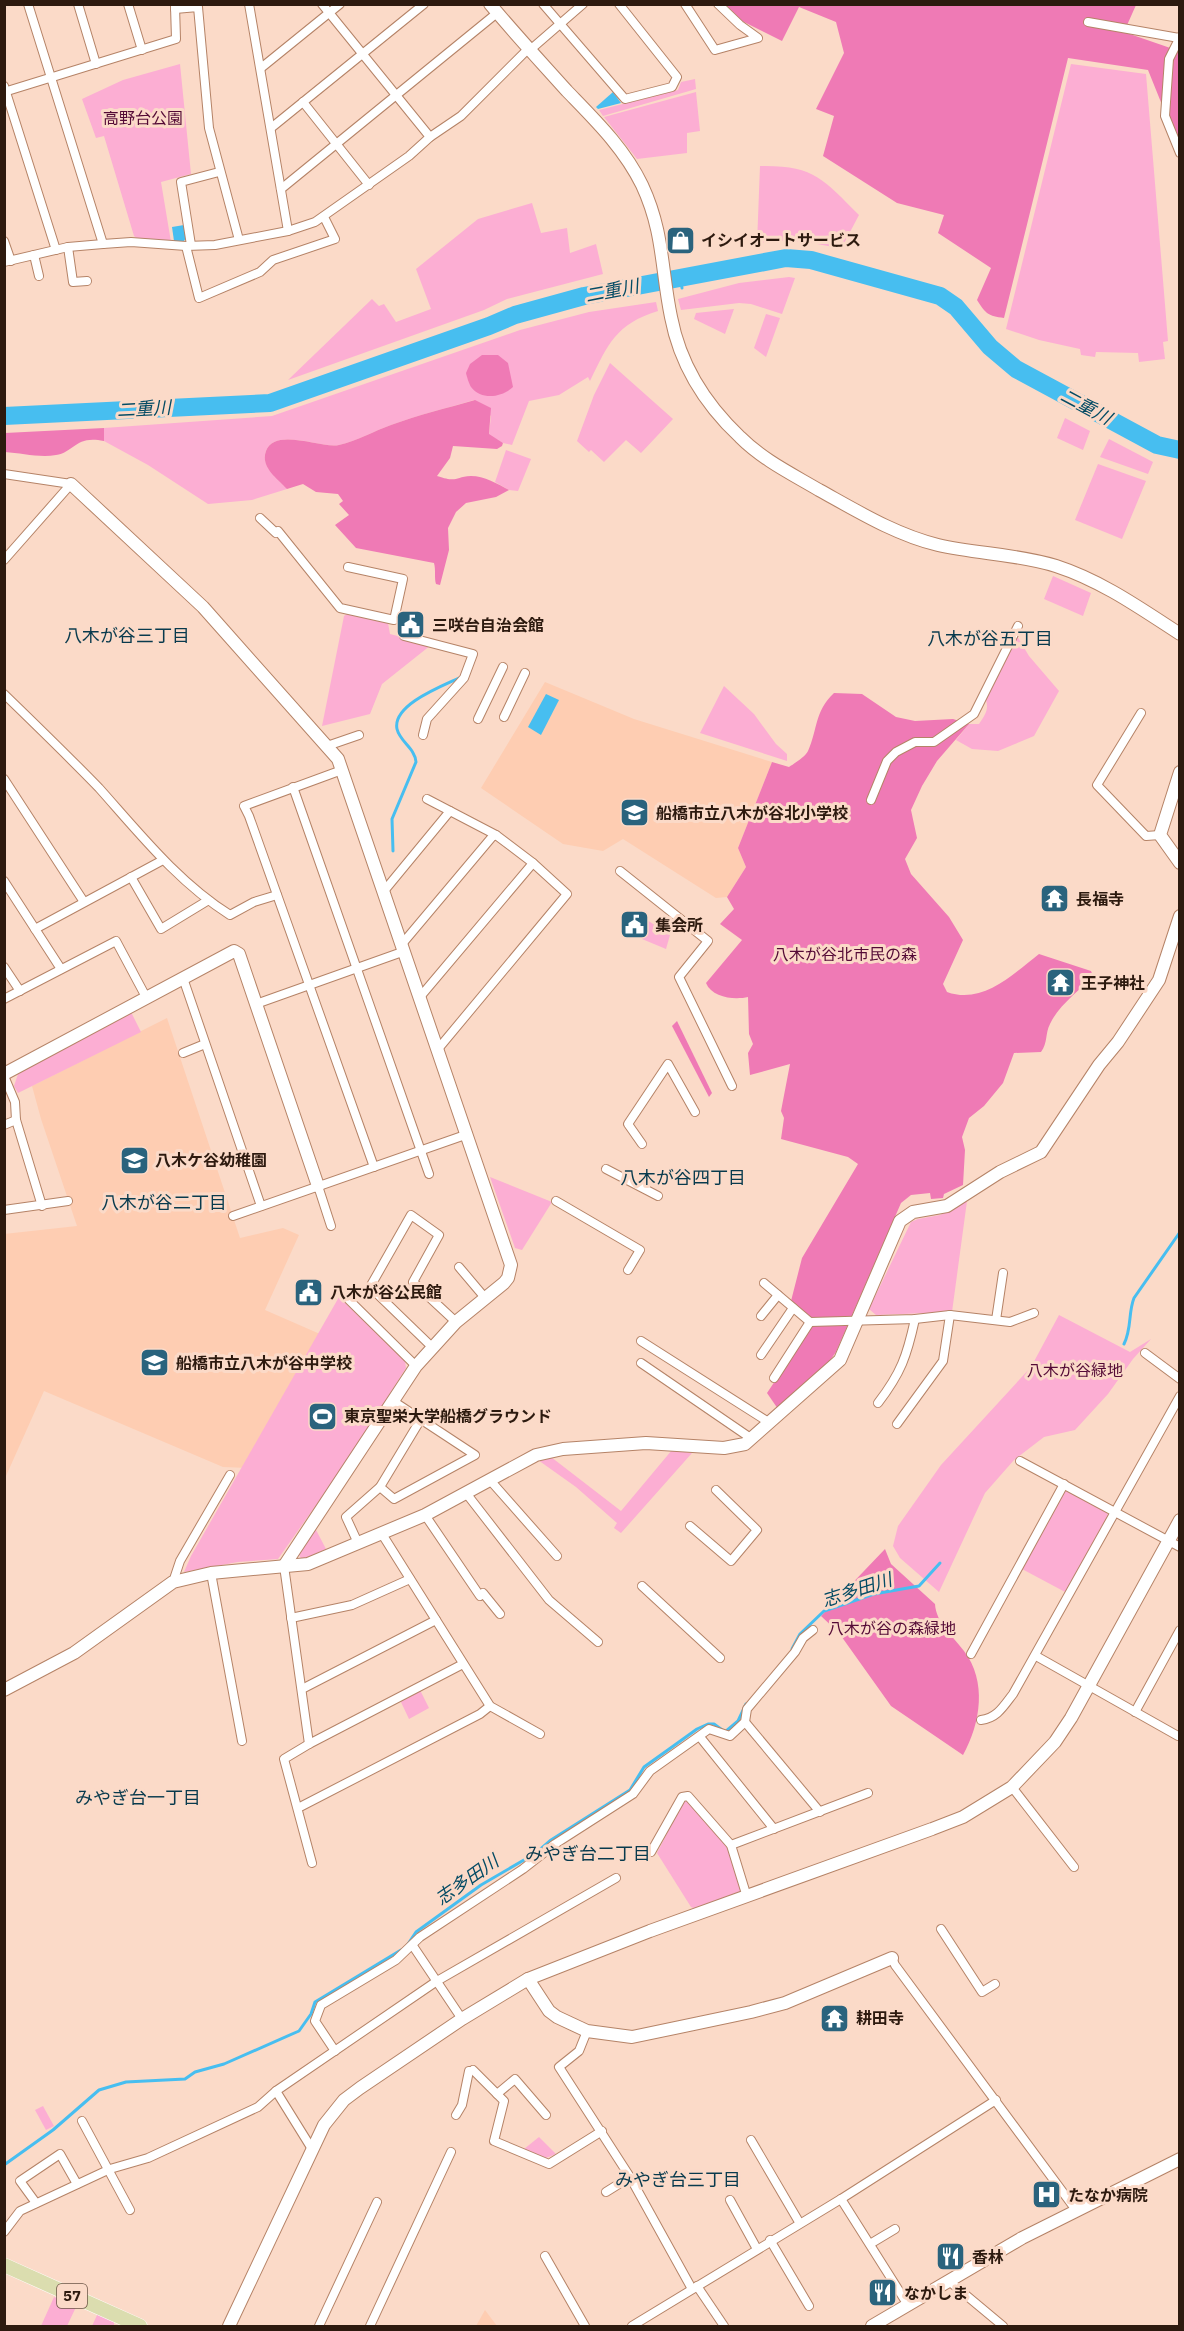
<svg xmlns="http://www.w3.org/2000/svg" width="1184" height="2331" font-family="'IBM Plex Sans','Noto Sans JP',sans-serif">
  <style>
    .built { fill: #fecdb2 }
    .green { fill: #fcaed3 }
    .forest { fill: #ef7ab5 }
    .water { fill: #47bef0 }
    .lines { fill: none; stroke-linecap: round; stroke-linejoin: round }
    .stream { stroke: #47bef0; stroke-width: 3 }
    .river { stroke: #47bef0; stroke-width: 18 }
    .street-casing { stroke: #b58367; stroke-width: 10 }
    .secondary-casing { stroke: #b58367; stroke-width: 14 }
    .primary-casing { stroke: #fff; stroke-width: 15 }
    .street { stroke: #fff; stroke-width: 8 }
    .secondary { stroke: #fff; stroke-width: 12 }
    .primary { stroke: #dbddaf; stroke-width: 14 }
    .labels { text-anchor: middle; stroke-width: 6; stroke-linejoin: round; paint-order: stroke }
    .shield { fill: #fbdac8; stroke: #6b5446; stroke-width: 1.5 }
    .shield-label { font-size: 15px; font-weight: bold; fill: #2d1a0f }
    .park-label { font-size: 16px; fill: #540a36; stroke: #fbdac8 }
    .poi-label { font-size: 16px; font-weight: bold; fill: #2d1a0f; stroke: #fbdac8; text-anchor: start }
    .water-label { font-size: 18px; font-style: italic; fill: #044b64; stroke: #fbdac8 }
    .neighbourhood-label { font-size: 18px; fill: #083a4d; stroke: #fbdac8 }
  </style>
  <rect width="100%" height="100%" fill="#fbdac8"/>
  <g class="built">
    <path d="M545,682l89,37 138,43 -34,86 8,19 -19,30 -11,1 -93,-59 -20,12 -40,-7 -82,-56z"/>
    <path d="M167,1018l73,220 43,-10 16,7 -34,75 55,24 -72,134 -25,-1 -179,-76 -38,85 -2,-242 73,-8 -36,-107 -9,-33z"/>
    <path d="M485,2310l12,16h-21z"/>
  </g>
  <g class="green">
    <path d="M180,64l11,110 -30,8 10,60 -33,-3 -4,-3 -30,-100 -8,2 -14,-39 41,-19z"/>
    <path d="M1071,64l75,10 22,267 -5,1 2,17 -26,3 -1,-9 -42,-1 -1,5 -14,-2 -1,-6 -41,-9 -33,-11z"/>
    <path d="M695,79l1,10 -93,27 -4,-6 79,-20 3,-8z"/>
    <path d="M696,92l4,39 -13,2v20l-50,6 -33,-42z"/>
    <path d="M760,166c54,-1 63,13 99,49l-18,34c-29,-7 -55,-11 -84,-5z"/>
    <path d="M532,203l9,30 26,-5 3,25 26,-9 7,30 -96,25 -23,11 -196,70 84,-81 7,7 5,-2 12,18 35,-13 -15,-40 62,-50z"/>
    <path d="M789,277l6,1 -13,36 -31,-10 -12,-1 -58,7 -3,-11 61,-16z"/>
    <path d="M656,302l2,9c-42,13 -50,33 -68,70l-2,-4 -29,18 -30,6 -17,44 -9,-2 -14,-8 2,-19 -17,-16c-27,8 -56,15 -83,25 -17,6 -34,16 -52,20 -17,4 -64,-18 -73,6 -6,15 12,28 21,38l-35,11 -44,4 -60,-39 -44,-24v-13l168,-12 248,-86 69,-18z"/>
    <path d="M734,309l-9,25 -31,-15 2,-6z"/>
    <path d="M766,314l14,4 -14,39 -12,-9z"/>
    <path d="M610,363l63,56 -32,34 -15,-13 -22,22 -13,-12 -2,2 -12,-11 17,-46z"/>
    <path d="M1065,418l25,13 -7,19 -26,-12z"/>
    <path d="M1109,439l44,23 -5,12 -48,-17z"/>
    <path d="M506,450l25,9 -13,32 -9,-1 -14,-8z"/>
    <path d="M1098,464l48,17 -24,58 -47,-19z"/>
    <path d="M1053,576l38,17 -8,23 -39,-17z"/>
    <path d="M347,614l41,9 2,11 41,11 -49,39 -12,30 -48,12 22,-110z"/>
    <path d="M1017,636l12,20 30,35 -25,45 -36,15 -26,-2 -16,-9 13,-16h10c6,-9 10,-14 7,-24z"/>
    <path d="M724,686l30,28 22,30 11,10v7l-87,-28z"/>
    <path d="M647,920l23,15 -4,14 -24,-10z"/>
    <path d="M131,1012l10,20 -123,61 -4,-7 4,-12z"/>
    <path d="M490,1177l62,25 -30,48 -7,-2z"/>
    <path d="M967,1201l-15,111 -76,3 -7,-6 42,-87 7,-3 22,-4z"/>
    <path d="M339,1297l66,64 1,7 -61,96 -67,95 -40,3 -54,10 7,-16z"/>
    <path d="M1059,1315l71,37 21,-13 -18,20 -25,35 -33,36 -31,7 -30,23 -29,33 -46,99 -39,-34 -7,-12 5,-20 43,-61 90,-98z"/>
    <path d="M672,1450l20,3 -71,80 -7,-5 3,-5 -41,-36 -38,-27 13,-3 70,54z"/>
    <path d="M1068,1490l39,21 1,5 -41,77 -45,-24 42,-77z"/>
    <path d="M315,1528l11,21 -24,11 -4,-7z"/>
    <path d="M420,1690l9,18 -20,11 -9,-19z"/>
    <path d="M689,1800l40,50 12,38 -1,5 -44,16 -5,-2 -34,-54 26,-51z"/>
    <path d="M43,2106l11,20 -8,4 -11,-20z"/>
    <path d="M539,2137l17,17 -10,4 -22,-9z"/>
    <path d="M54,2297l22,10 -9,19h-26z"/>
    <path d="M98,2313l16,8v5h-22z"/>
  </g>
  <g class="forest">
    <path d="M726,5h410l-12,27 55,19v96l-31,-77 -80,-12 -64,260c-16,-2 -18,-4 -27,-18l14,-32 -53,-35 6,-18 -47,-12 -74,-47 11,-40 -18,-7 28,-56 -8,-31 -37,-15 -17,34 -40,-20z"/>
    <path d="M482,355h16l10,8 5,24c-11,10 -31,14 -42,0 -2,-3 -4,-10 -5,-14l4,-9z"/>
    <path d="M475,400l16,8 -2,26 14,9 -1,3 -5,3 -44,-3 -3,12 -13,18c21,7 17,1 34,0 13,0 27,8 38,14l-13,7 -30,6 -10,9 -8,16 1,22 -9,35 -4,-1c-2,-6 0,-14 -2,-21l-78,-15 -21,-23 14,-10 -10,-11 4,-3 -5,-7 -22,-2 -13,-8 -16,5c-9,-10 -27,-22 -21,-38 9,-24 56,-2 73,-6 18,-4 35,-14 52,-20 27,-10 56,-17 84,-25z"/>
    <path d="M104,428v13c-29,-6 -29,11 -48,14 -16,3 -35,-2 -51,-3v-19z"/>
    <path d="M834,693l28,1 34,23 19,4 38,-2 16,5 -32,37 -15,25 -11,24 6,28 -12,21 6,15 38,43 14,23 -20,44 4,8c36,13 66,-18 92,-38l52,17 2,5c-13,14 -35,30 -43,48 -5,9 -2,19 -9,28l-27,1 -11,30 -19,23 -15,12 -7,19 3,13 -2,35 -19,9 -1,4 -12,1 -1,-6 -19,2 -10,8 -65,149 -7,10 -51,47 -11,-16 44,-66 -20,-26 11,-43 56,-94 -10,-7 -67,-18 3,-21 -3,-7 9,-47 -40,11 -2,-22 5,-9 -4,-10 -1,-37c-13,3 -36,1 -42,-14l36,-43 -22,-16 14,-15 -7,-12 19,-30 -8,-19 34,-86 17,5c6,-4 16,-10 19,-16 10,-22 6,-39 26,-58z"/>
    <path d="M677,1021l35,72 -3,4 -37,-71z"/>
    <path d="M885,1549l6,15 44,40c1,19 18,32 29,47 23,30 17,72 -1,104l-72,-49 -52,-73 -18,-17z"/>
  </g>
  <g class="water">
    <path d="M613,92l8,11 -23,6 -2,-2z"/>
    <path d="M184,225l3,12 -4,5 -9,-1 -2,-14z"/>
    <path d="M546,694l13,6 -18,35 -13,-8z"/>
  </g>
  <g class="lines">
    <g class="stream">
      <path d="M680,277l2,11"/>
      <path d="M393,851l-1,-32 24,-57c-1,-14 -16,-20 -19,-33 -5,-24 45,-43 62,-51"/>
      <path d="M1124,1344c8,-16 4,-31 10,-46l46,-66"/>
      <path d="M792,1649l8,-15 24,-23 50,-17 45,-8 21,-23"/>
      <path d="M408,1944l8,-12 65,-47 55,-32 15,-13 79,-50 14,-23 28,-20 25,-18 11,-5h6l11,8 13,-11 8,-17"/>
      <path d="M4,2165l49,-35 46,-40 27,-8 59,-3 10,-7 29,-8 75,-33 12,-17 4,-12 86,-52"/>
    </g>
    <path class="river" d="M4,416l266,-13 219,-77 26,-11 69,-19 202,-38 25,2 129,36 16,11 34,40 26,22 141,76 23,5"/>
    <defs>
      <g id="street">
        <path d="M28,4l75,240"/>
        <path d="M78,4l18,60"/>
        <path d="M128,4l14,46"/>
        <path d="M249,4l39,227"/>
        <path d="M322,4l108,133"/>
        <path d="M543,4l82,95 47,-12 5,-10 -58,-73"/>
        <path d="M685,4l30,46 43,-12 -18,-13 -22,-21"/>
        <path d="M175,9l23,-2 11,121 30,112"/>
        <path d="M1088,22l91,16"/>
        <path d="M1180,37l-11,22 -4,57 15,37"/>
        <path d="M530,50l53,-46"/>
        <path d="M261,68l79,-64"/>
        <path d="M4,86l52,164"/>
        <path d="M4,92l172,-53 -1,-33"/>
        <path d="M303,102l66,83"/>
        <path d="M271,128l153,-124"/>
        <path d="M281,189l216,-176"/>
        <path d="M4,241l7,20"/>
        <path d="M191,245l-10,-63 38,-10"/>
        <path d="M186,246l13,52 61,-26 13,-12 62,-21 -11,-22"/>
        <path d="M68,247l5,35 14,-1"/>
        <path d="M34,255l5,21"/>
        <path d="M4,262l64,-15 35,-3 28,-2 55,4 29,-1 73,-14 27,-9 94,-66 21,-19 31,-21 67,-67"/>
        <path d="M4,474l67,10"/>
        <path d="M260,518l16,15"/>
        <path d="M278,531l62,77 54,12 9,-41 -55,-12"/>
        <path d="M4,560l67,-76"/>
        <path d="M404,636l69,18 -9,24 -37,41 -4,16"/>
        <path d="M4,694c32,31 64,62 95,94 41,46 79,94 131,127l24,-13 23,-7"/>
        <path d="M1141,713l-44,72 49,51 14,-1"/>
        <path d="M504,717l21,-44"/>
        <path d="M478,719l25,-52"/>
        <path d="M327,746l32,-11"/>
        <path d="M342,770l-98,36 5,10 125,351"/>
        <path d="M4,779l80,123"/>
        <path d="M293,787l136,387"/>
        <path d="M427,799l23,12"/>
        <path d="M871,800l16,-39 9,-9 19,-10h19l40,-28 44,-88"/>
        <path d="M620,871l88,70 -29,36 53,109"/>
        <path d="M131,877l30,52 46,-28"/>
        <path d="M4,881l57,88"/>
        <path d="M384,891l66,-80 46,24"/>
        <path d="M35,929l128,-69"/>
        <path d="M402,944l90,-107 4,-2 37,28 34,31 -129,155"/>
        <path d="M4,967l16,24"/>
        <path d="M183,978l78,228"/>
        <path d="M420,997l113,-134"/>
        <path d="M4,999l112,-58 30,56"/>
        <path d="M256,1004l149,-53"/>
        <path d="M183,1053l22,-9"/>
        <path d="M4,1076l11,26 1,18 26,86"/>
        <path d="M4,1125l12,-5"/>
        <path d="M642,1144l-14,-20 40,-60 27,48"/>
        <path d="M606,1169l52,27"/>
        <path d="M318,1186l13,40"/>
        <path d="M556,1201l84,49 -12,20"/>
        <path d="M4,1210l64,-9"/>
        <path d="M233,1216l235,-82"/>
        <path d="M459,1267l27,32"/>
        <path d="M764,1283l46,39 105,-3 35,-4 60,7 24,-9"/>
        <path d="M344,1295l72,71"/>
        <path d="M761,1316l17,-21"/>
        <path d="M996,1320l7,-47"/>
        <path d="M641,1341l129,82"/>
        <path d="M432,1347l-62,-60 41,-72 28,20 -26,47 43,40"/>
        <path d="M1145,1353l35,26"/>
        <path d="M761,1355l32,-47"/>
        <path d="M641,1363l111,76"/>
        <path d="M774,1378l36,-56"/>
        <path d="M878,1403c23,-30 29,-47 37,-84"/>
        <path d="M897,1424l46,-63 7,-46"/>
        <path d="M1020,1461l160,86"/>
        <path d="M489,1479l68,77"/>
        <path d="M380,1487l14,12 81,-44 -82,-54"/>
        <path d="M466,1493l83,107 49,42"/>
        <path d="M425,1515l55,81 3,-3 17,21"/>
        <path d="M690,1526l41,35 26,-31 -41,-40"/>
        <path d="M382,1534l108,172 50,28"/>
        <path d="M358,1543l-12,-26 34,-30 41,-68"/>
        <path d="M284,1566l25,178"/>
        <path d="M211,1573l31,168"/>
        <path d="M173,1582l7,-21 50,-86"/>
        <path d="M642,1586l78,72"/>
        <path d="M291,1618l61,-13 58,-26"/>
        <path d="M971,1654l93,-170"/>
        <path d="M1036,1656l142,80"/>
        <path d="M302,1689l134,-69"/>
        <path d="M1135,1712l45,-82"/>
        <path d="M981,1720c16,-2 22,-13 32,-26l167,-298"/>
        <path d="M745,1722l75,90"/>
        <path d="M700,1737l74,92"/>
        <path d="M1012,1787l62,80"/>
        <path d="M298,1808l182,-94 10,-8"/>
        <path d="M731,1845l137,-52"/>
        <path d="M651,1852l31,-55 6,-1 43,49 16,52"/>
        <path d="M312,1863l-28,-104 25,-15 154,-80"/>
        <path d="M941,1929l41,63 13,-8"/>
        <path d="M413,1946l49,73"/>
        <path d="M892,1958l3,7 181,245"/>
        <path d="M587,2031l-8,20 -20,16 71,110 62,112"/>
        <path d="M335,2051l-20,-30 6,-16 75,-45 24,-23 103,-68 32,-25 78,-50 17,-23 59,-42 21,7 15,-14 2,-13 48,-57 8,-14 10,-8"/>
        <path d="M473,2070l31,31 -10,40 55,23 53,-33"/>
        <path d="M276,2091l36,58"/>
        <path d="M497,2094l18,-15 31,36"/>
        <path d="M456,2115l6,-10 7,-34"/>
        <path d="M82,2121l48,89"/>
        <path d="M751,2140l48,82"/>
        <path d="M606,2192l24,-15"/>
        <path d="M841,2199l67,106"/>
        <path d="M730,2200l27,49"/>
        <path d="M36,2203l-16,-22 40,-27 17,30"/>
        <path d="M4,2232l16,-21 90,-42 38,-11 110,-51 18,-16 161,-110 179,-103"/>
        <path d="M770,2240l39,66"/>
        <path d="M870,2244l25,-15"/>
        <path d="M545,2256l40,70"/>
        <path d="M949,2281l54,45"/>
        <path d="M697,2286l27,40"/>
        <path d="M319,2326l58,-124"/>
        <path d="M370,2326l81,-174"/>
        <path d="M632,2326l209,-127 155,-99"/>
      </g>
      <g id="secondary">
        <path d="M490,4c25,30 51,58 77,87 28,29 57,57 75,94 22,47 19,84 29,132 9,47 35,88 69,120 23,23 52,37 79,53 38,21 77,45 119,55 39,9 80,9 118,21 46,15 84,42 124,68"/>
        <path d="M71,484l132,123 135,152 173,506 -3,13 -4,5 -48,39 -40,44 -132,200"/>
        <path d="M1180,772l-20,63 20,28"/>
        <path d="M4,1074l230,-123 5,3 79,232"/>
        <path d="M4,1690l70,-37 99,-71 38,-9 97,-9 117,-49 111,-60 27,-6 83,-6 78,5 21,-4 95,-84 60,-139 13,-9 34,-6 53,-34 41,-20 58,-87 19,-23 41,-62 21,-64"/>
        <path d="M528,1979l21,32 8,6 30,14 45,6 119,-25 34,-9 107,-45"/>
        <path d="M229,2326l95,-201 20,-25 16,-12 102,-69 66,-40 122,-48 282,-102 31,-12 49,-30 43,-45 16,-24 109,-198"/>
        <path d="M872,2326l150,-88 158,-79"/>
      </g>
      <path id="primary" d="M4,2265l136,61"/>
    </defs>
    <use href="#street" class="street-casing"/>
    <use href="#secondary" class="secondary-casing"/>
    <use href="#primary" class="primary-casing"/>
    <use href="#street" class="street"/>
    <use href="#secondary" class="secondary"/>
    <use href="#primary" class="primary"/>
  </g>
  <defs>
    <symbol id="shop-square" viewBox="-11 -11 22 22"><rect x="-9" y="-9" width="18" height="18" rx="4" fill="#2a637d" stroke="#fbdac8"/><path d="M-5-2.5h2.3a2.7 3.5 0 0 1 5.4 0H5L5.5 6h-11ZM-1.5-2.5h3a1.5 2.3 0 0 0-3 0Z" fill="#fff"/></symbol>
    <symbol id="civic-square" viewBox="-11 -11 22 22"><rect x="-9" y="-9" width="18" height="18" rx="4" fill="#2a637d" stroke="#fbdac8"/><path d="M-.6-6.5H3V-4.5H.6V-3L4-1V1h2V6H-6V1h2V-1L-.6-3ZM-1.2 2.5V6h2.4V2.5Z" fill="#fff"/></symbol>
    <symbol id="school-square" viewBox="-11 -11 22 22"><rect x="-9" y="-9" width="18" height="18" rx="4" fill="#2a637d" stroke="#fbdac8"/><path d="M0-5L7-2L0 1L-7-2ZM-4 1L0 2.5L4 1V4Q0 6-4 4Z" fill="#fff"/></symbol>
    <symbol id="temple-square" viewBox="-11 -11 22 22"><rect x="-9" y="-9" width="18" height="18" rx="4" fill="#2a637d" stroke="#fbdac8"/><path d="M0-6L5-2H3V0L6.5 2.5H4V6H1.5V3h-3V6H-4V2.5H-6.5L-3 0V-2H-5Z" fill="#fff"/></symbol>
    <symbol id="stadium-square" viewBox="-11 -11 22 22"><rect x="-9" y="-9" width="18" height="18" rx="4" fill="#2a637d" stroke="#fbdac8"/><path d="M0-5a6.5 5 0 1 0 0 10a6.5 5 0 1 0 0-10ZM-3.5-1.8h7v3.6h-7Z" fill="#fff"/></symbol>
    <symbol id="hospital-square" viewBox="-11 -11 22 22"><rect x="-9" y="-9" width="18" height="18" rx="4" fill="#2a637d" stroke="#fbdac8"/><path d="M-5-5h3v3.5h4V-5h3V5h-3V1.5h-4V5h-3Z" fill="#fff"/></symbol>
    <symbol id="restaurant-square" viewBox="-11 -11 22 22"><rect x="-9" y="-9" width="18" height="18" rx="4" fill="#2a637d" stroke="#fbdac8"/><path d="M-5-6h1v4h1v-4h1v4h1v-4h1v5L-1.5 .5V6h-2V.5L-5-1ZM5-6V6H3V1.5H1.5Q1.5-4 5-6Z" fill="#fff"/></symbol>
  </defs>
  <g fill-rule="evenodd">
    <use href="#shop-square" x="664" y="224" width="33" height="33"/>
    <use href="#civic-square" x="394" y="608" width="33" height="33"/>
    <use href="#school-square" x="618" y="796" width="33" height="33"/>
    <use href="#temple-square" x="1038" y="882" width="33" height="33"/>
    <use href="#civic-square" x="618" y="908" width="33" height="33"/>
    <use href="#temple-square" x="1044" y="966" width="33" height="33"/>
    <use href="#school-square" x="118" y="1144" width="33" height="33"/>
    <use href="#civic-square" x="292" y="1276" width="33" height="33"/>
    <use href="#school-square" x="138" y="1346" width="33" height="33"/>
    <use href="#stadium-square" x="306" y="1400" width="33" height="33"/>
    <use href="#temple-square" x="818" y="2002" width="33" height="33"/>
    <use href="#hospital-square" x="1030" y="2178" width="33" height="33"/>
    <use href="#restaurant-square" x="934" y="2240" width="33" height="33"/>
    <use href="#restaurant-square" x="866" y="2276" width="33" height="33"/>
  </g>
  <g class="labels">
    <rect class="shield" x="57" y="2284" width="30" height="24" rx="4.5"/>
    <g class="shield-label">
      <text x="72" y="2301">57</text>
    </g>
    <g class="park-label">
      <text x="143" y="124">高野台公園</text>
      <text x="845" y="960">八木が谷北市民の森</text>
      <text x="1075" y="1376">八木が谷緑地</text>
      <text x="892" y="1634">八木が谷の森緑地</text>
    </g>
    <g class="poi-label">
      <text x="701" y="246">イシイオートサービス</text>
      <text x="432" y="631">三咲台自治会館</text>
      <text x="656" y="819">船橋市立八木が谷北小学校</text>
      <text x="1076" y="905">長福寺</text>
      <text x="655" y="931">集会所</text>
      <text x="1081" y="989">王子神社</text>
      <text x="155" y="1166">八木ケ谷幼稚園</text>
      <text x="330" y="1298">八木が谷公民館</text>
      <text x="176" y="1369">船橋市立八木が谷中学校</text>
      <text x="344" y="1422">東京聖栄大学船橋グラウンド</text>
      <text x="856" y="2024">耕田寺</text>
      <text x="1068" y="2201">たなか病院</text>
      <text x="972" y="2263">香林</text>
      <text x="904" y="2299">なかしま</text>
    </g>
    <g class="water-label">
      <text transform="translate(612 291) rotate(-11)" y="6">二重川</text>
      <text transform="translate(1086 407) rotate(28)" y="6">二重川</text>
      <text transform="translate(144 409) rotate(-3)" y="6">二重川</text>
      <text transform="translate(857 1590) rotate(-18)" y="6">志多田川</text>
      <text transform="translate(467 1880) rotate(-35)" y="6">志多田川</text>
    </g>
    <g class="neighbourhood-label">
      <text x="127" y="642">八木が谷三丁目</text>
      <text x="990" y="645">八木が谷五丁目</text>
      <text x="683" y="1184">八木が谷四丁目</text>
      <text x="164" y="1209">八木が谷二丁目</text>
      <text x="138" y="1804">みやぎ台一丁目</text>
      <text x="588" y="1860">みやぎ台二丁目</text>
      <text x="678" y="2186">みやぎ台三丁目</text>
    </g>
  </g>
  <rect width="1184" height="2331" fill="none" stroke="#2d1a0f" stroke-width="12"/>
</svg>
